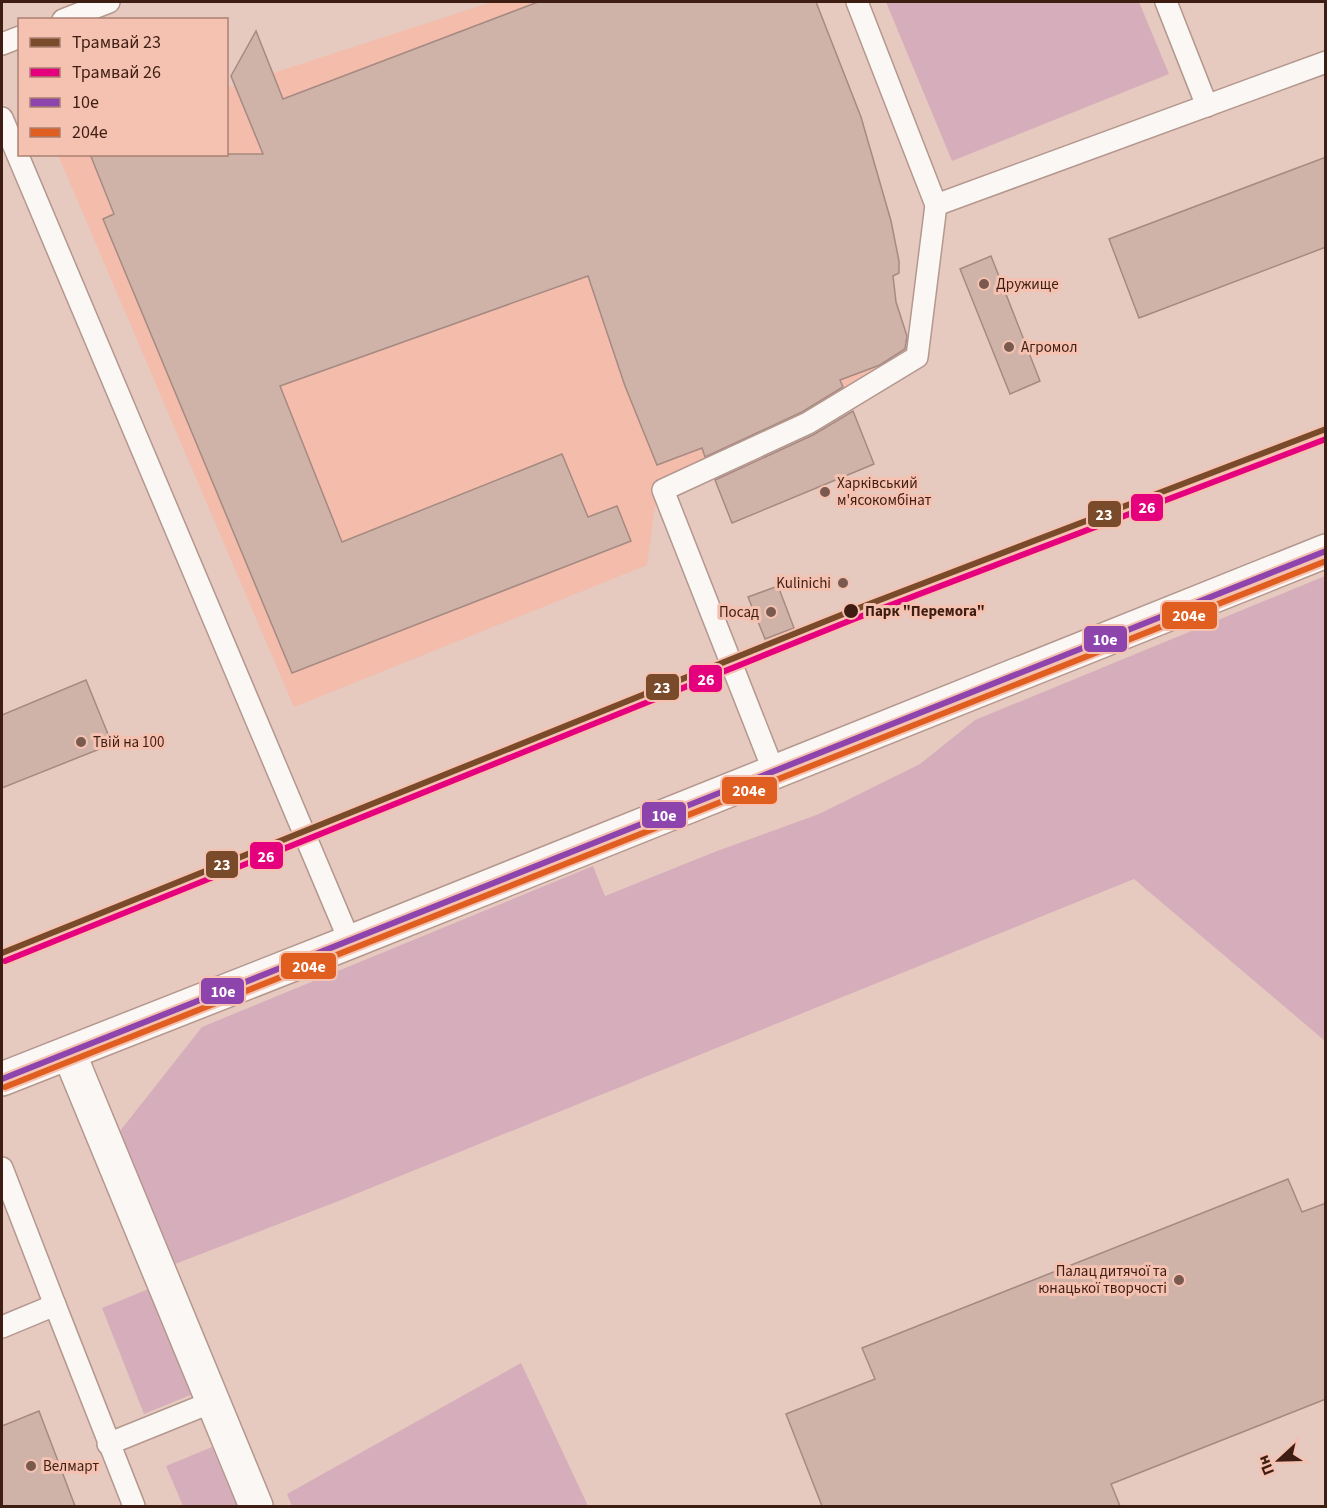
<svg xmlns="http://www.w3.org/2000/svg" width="1327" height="1508" font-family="'Source Sans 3',sans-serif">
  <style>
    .built { fill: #f3bcab }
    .green { fill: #d6aebb }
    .building { fill: #cfb2a8; stroke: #a68a81; stroke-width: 1.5 }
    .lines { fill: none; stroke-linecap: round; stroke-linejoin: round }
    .service-casing { stroke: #b4988e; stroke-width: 24 }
    .minor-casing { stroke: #b4988e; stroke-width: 36 }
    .secondary-casing { stroke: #b4988e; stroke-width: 36 }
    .service { stroke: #fbf7f5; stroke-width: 21 }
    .minor { stroke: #fbf7f5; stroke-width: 33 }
    .secondary { stroke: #fbf7f5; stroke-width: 33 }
    .bus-1-casing { stroke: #f5c1b0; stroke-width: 10 }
    .bus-2-casing { stroke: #f5c1b0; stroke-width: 10 }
    .bus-1 { stroke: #8e44ad; stroke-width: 6 }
    .bus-2 { stroke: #e05e20; stroke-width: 6 }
    .tram-1-casing { stroke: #f5c1b0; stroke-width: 10 }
    .tram-2-casing { stroke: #f5c1b0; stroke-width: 10 }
    .tram-1 { stroke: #7a4b2a; stroke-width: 6 }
    .tram-2 { stroke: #e5007d; stroke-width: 6 }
    .poi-dot { fill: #795a4f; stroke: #f5c1b0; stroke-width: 2 }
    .stop-dot { fill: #3e1e13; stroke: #f5c1b0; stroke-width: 2 }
    .labels { text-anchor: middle; stroke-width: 6; stroke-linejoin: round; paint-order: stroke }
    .poi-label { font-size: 15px; fill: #3e1e13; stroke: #f5c1b0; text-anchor: start }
    .stop-label { font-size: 15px; font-weight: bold; fill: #3e1e13; stroke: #f5c1b0; text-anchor: start }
    .line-badge { stroke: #f5c1b0; stroke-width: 2 }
    .badge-label { font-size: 16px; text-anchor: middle; font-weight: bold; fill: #fff }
  </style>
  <rect width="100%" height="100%" fill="#e6c9bf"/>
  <path class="built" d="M492,2h260l134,387 -231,117 -8,59 -353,142 -236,-552 168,-1 1,-66z"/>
  <g class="green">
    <path d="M886,2h253l30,72 -217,87z"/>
    <path d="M1325,576v465l-191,-162 -798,323 -161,62 -55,-133 82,-104 391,-161 12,30 112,-45 102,-37 101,-50 55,-44z"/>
    <path d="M151,1288l42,106 -49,20 -42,-106z"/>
    <path d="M521,1363l67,143h-296l-5,-12z"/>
    <path d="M212,1447l25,59h-54l-17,-40z"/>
  </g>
  <g class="building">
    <path d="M538,2h278l45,115 30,104 8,40v12l-6,3 3,26 11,34 -2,13 -25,16 -40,15 3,7 -41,25 -97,45 -3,-9 -45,17 -32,-79 -37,-110 -308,110 62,156 220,-88 26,63 29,-11 14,35 -339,132 -189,-454 11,-5 -24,-60h173l-32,-78 25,-45 27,68z"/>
    <path d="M1326,157v90l-187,71 -30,-79z"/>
    <path d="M991,256l49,125 -30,13 -50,-125z"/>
    <path d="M853,411l21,53 -142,59 -17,-43 98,-45z"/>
    <path d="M778,586l16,42 -29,11 -17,-42z"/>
    <path d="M86,680l26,64 -110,44v-73z"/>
    <path d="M1288,1179l14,33 24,-9v196l-215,85 9,22h-298l-36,-92 89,-35 -13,-31z"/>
    <path d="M39,1411l36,95h-73v-80z"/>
  </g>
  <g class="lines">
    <defs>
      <g id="service">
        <path d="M1166,2l41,104"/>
        <path d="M63,20l46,-18"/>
        <path d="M2,44l18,-7"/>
        <path d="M2,118l348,824"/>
        <path d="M936,205l390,-143"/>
        <path d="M774,772l-111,-282 145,-67 109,-66 19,-152 -79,-203"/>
        <path d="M2,1168l53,137"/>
        <path d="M2,1327l53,-22 79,201"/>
        <path d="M108,1444l104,-42"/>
      </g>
      <path id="minor" d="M69,1053l187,453"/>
      <path id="secondary" d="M2,1079l348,-137 976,-391"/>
    </defs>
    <use href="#service" class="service-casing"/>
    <use href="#minor" class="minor-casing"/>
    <use href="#secondary" class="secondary-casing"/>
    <use href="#service" class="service"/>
    <use href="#minor" class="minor"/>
    <use href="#secondary" class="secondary"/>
    <defs>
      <path id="bus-1" d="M2,1079l1324,-528"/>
      <path id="bus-2" d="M5,1087l1321,-526"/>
    </defs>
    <use href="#bus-1" class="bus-1-casing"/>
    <use href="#bus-2" class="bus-2-casing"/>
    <use href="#bus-1" class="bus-1"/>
    <use href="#bus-2" class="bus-2"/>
    <defs>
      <path id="tram-1" d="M2,953l849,-342 475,-182"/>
      <path id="tram-2" d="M5,961l849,-342 472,-180"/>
    </defs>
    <use href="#tram-1" class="tram-1-casing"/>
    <use href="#tram-2" class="tram-2-casing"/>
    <use href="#tram-1" class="tram-1"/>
    <use href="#tram-2" class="tram-2"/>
  </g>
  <g class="poi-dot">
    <circle cx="984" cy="284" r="6"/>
    <circle cx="1009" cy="347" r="6"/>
    <circle cx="825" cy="492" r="6"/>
    <circle cx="843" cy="583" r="6"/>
    <circle cx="771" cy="612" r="6"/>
    <circle cx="81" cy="742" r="6"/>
    <circle cx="1179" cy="1280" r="6"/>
    <circle cx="31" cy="1466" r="6"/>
  </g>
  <circle class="stop-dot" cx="851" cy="611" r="8"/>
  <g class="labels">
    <g class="poi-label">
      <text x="996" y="289">Дружище</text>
      <text x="1021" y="352">Агромол</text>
      <text x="837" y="488">Харківський<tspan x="837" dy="17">м'ясокомбінат</tspan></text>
      <text x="831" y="588" text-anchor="end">Kulinichi</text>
      <text x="759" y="617" text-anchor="end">Посад</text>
      <text x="93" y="747">Твій на 100</text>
      <text x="1167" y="1276" text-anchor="end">Палац дитячої та<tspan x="1167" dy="17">юнацької творчості</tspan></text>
      <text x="43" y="1471">Велмарт</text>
    </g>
    <g class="stop-label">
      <text x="865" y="616">Парк "Перемога"</text>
    </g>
  </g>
  <g class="line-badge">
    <rect x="1130" y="493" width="34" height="29" rx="6" fill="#e5007d"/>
    <rect x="1087" y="500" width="35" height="28" rx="6" fill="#7a4b2a"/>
    <rect x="1161" y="601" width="57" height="29" rx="6" fill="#e05e20"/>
    <rect x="1083" y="625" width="45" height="28" rx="6" fill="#8e44ad"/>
    <rect x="688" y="664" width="35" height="29" rx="6" fill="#e5007d"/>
    <rect x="645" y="673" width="35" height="28" rx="6" fill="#7a4b2a"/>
    <rect x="721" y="776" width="57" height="29" rx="6" fill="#e05e20"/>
    <rect x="641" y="801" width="46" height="28" rx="6" fill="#8e44ad"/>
    <rect x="249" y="841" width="35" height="29" rx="6" fill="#e5007d"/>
    <rect x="205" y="850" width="34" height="29" rx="6" fill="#7a4b2a"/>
    <rect x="280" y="952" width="57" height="28" rx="6" fill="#e05e20"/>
    <rect x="200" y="977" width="45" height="28" rx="6" fill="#8e44ad"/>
  </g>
  <g class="badge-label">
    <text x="1147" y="513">26</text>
    <text x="1104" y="520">23</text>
    <text x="1189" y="621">204е</text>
    <text x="1105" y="645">10е</text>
    <text x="706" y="685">26</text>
    <text x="662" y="693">23</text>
    <text x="749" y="796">204е</text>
    <text x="664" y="821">10е</text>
    <text x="266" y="862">26</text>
    <text x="222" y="870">23</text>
    <text x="309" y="972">204е</text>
    <text x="223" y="997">10е</text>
  </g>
  <rect width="1327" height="1508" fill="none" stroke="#3e1e13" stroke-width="6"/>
  <rect x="18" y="18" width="210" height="138" fill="#f5c1b0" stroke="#ac8071" stroke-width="1.5"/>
  <rect x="30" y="38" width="30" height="9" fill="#7a4b2a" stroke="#ac8071" stroke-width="1.5"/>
  <text x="72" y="48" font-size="18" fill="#3e1e13">Трамвай 23</text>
  <rect x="30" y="68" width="30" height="9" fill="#e5007d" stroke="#ac8071" stroke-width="1.5"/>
  <text x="72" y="78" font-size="18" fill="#3e1e13">Трамвай 26</text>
  <rect x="30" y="98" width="30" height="9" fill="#8e44ad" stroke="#ac8071" stroke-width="1.5"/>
  <text x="72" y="108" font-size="18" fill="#3e1e13">10е</text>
  <rect x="30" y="128" width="30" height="9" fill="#e05e20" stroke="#ac8071" stroke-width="1.5"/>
  <text x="72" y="138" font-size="18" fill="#3e1e13">204е</text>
  <g transform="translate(1279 1460) rotate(248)" stroke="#f5c1b0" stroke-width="4.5" paint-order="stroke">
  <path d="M0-4.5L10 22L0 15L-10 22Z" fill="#3e1e13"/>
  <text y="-9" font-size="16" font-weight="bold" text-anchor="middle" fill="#3e1e13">Пн</text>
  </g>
</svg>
